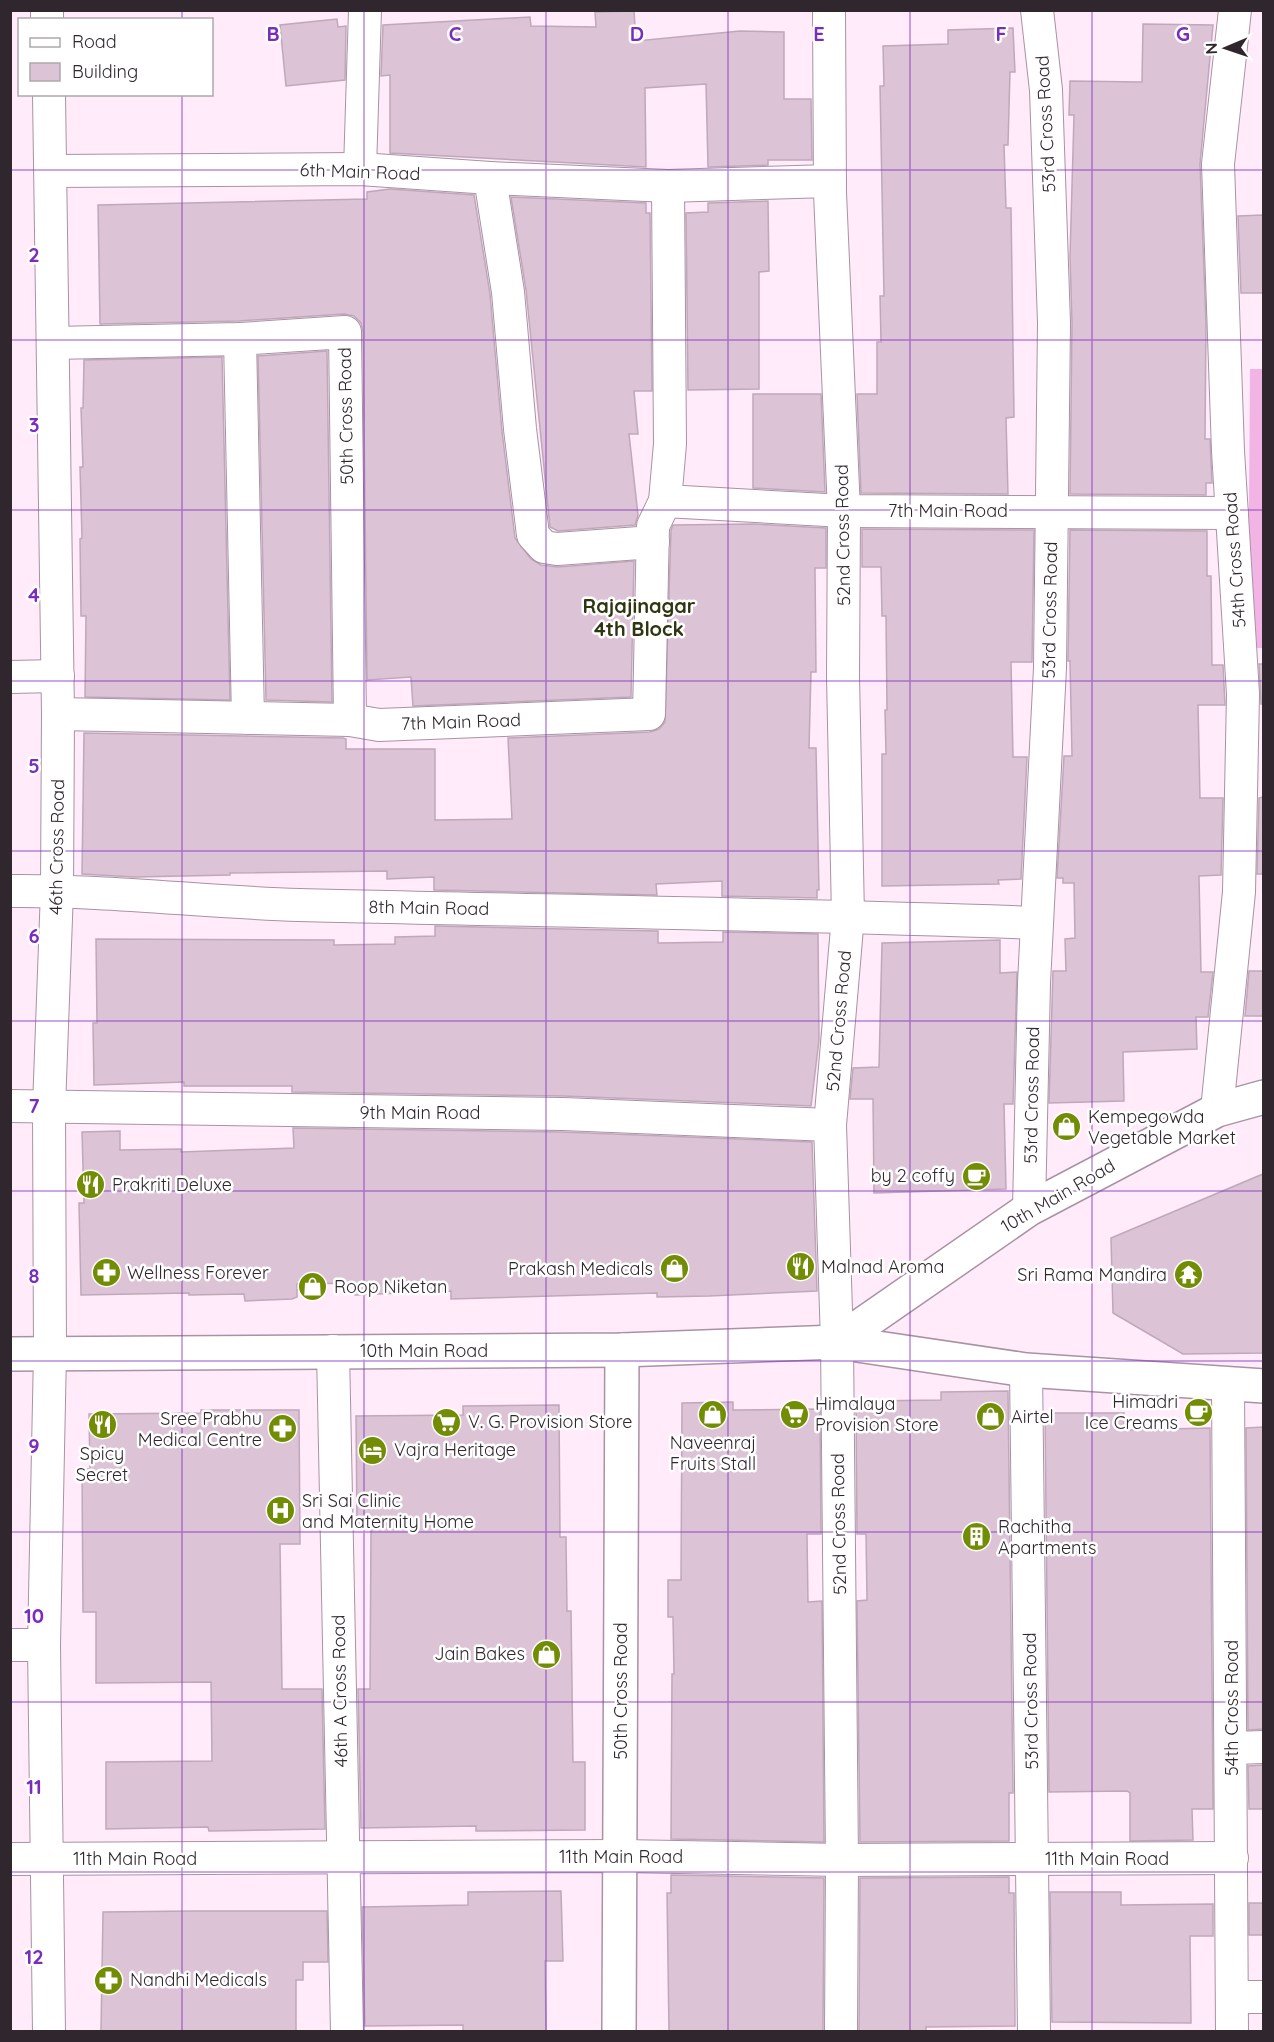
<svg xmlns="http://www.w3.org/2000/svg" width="1274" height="2042" font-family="Quicksand,sans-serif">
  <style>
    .green { fill: #f2b4e4 }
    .building { fill: #dcc4d6; stroke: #bfa8ba; stroke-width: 1.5 }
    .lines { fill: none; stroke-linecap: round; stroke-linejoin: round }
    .minor-casing { stroke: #a992a3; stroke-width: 34 }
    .tertiary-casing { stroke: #a992a3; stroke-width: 36 }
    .minor { stroke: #fff; stroke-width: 32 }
    .tertiary { stroke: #fff; stroke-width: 33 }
    .grid { fill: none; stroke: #7b2cbf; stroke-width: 1.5; stroke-opacity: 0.55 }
    .labels { text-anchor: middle; stroke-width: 5; stroke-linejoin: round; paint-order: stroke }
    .street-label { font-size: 18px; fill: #30272e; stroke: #fff }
    .poi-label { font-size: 18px; fill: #30272e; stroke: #fff; text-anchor: start }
    .neighbourhood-label { font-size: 20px; font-weight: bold; fill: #2d3610; stroke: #fff }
    .grid-label { font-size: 20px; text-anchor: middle; font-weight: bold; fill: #7b2cbf; stroke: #fff; stroke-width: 5; stroke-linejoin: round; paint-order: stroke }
  </style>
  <rect width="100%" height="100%" fill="#ffebfa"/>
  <path class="green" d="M1250,369h13v279h-15z"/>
  <g class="building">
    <path d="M634,11l2,30 104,-10 44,1v67h27l1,61h-44v5l-60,2 -2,-83 -61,4 1,79 -256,-14v-78l-9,1 2,-51 147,-8 1,9 65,1 -1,-15z"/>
    <path d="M337,19l1,8 8,-1 -1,54 -59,6 -6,-61z"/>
    <path d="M1143,24l70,1 -13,139 6,160 -1,115h5l2,44h-6v12l-136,-1 2,-171 -2,-66 4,-142h-5l1,-34 72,1z"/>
    <path d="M1013,28l2,44h-5l-2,73h-4l2,63h5l3,209 -8,1 2,76 -147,-1 -4,-99h20v-52h4l-1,-46h4l-4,-210h4l-1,-40 65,-2v-14z"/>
    <path d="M390,189l84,6 16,99 12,137 13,107 16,21 10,6 17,2 76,-6 -3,136 -218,9 -2,-29 -44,3 -4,-348 -2,-9 -7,-7 -10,-2 -105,7 -139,3 -2,-119 269,-6v-7z"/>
    <path d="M511,197l135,6v10h4l2,178h-18l4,43h-9l9,81 -3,10 -77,6 -8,-4 -24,-237z"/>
    <path d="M768,201l1,70 -10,1v117l-71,1 -2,-177 22,-1v-9z"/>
    <path d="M1263,215v78h-22l-3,-77z"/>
    <path d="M327,351l5,351 -66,-2 -8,-344z"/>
    <path d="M222,357l8,343 -145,-3 1,-81h-5l-1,-77 2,-1 -2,-71h3l-2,-59h2l1,-48z"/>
    <path d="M753,394h68l4,98 -72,-4z"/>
    <path d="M753,524l73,4v40h-11l1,104h-5l-2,76h7l3,142h-2v8l-95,-2v-15l-66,3 1,11 -223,-5v-13l-47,2v-8l-157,2v2l-96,2 -52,-3 2,-141 259,5 3,1v10h89v71l77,-1 -4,-81 142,-6 9,-3 6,-7 6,-192 2,-5z"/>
    <path d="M862,529l172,1 -2,132h-21l2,95h14l-6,122 -23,1 1,4 -117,2v-132h4l-1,-44h2l-1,-94h-4l-1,-49h-19z"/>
    <path d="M1070,530l137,1v45h4l1,89h11l2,40h-27l2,93h23l-2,77 -22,1 2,96h12l-5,45h-12l1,32 -74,3 1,49 -75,2 4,-132h13l-1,-32 10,-1 -1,-55h-11v-5h-6l7,-122h8l-2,-95h-2z"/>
    <path d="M1259,664h4v40h-2z"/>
    <path d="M1263,797v77h-6l2,-76z"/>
    <path d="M435,926l223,5v12l65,-1v-10l95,2 1,106 -8,66 -248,-10 -271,-4v-6h-108v-4l-90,3 -1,-62h4l-1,-84 238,1v5l61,-1v-7l40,-1z"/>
    <path d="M1000,940v33l17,-1 -4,132h-9l2,85 -132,4 -1,-94h-23l3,-31 26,-1 3,-124z"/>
    <path d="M1249,971h14v45h-18z"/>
    <path d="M293,1128l269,4 250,10 5,149 -108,5 -52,1v-4l-206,6v-8l-96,4 -1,-12 -57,1v13l-5,2 -47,2 -1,-7 -55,1v-2l-108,2 -2,-92h5l-2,-71 38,-1v19l61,-1v3l113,-4z"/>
    <path d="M1263,1174v179l-80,1 -70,-41 -2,-75z"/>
    <path d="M1008,1391l5,402h-4v48l-149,1 -3,-241 10,-1 -1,-66h-9l-1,-126h13l-1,-7 73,-1v-8z"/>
    <path d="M733,1402v8l87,-1 1,125h-14l1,68 14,-1 2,241 -153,-3 1,-165h2l-1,-57h-5v-37h13l1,-177z"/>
    <path d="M559,1405l1,132h6l1,74h4l2,151h12v68l-109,1v-5l-115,2 -3,-139h12l1,-161h-14l-1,-112 107,-1v-9z"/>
    <path d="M201,1410h98l1,134h-20l2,145h40l3,140 -116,2 -1,-4 -102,2v-67l106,-1 -1,-79 -115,1v-71h-13l-1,-143h8l-1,-55 112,-1z"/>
    <path d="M1045,1413h79v17l86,-2 3,381h-21l1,31 -63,1v-48l-3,-2 -78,1z"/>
    <path d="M1263,1427v302l-15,1 -2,-302z"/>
    <path d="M1263,1765v44h-14l-1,-43z"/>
    <path d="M671,1875l153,3 -1,153h-154l-2,-138h4z"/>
    <path d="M1009,1877v16h5l1,133 -89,1v4h-67l1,-153z"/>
    <path d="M561,1891l2,70h-18l1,70h-83v-6l-98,1 -3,-119 106,-2v-13z"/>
    <path d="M1050,1892h71v13l92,-1v32h-23l1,87 -139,-1z"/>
    <rect x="1249" y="1903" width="14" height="32"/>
    <path d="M193,1911h134l1,51h-25v18h-7v51h-195l2,-119z"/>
  </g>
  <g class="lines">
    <defs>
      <g id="minor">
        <path d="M47,10v10"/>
        <path d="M829,10l1,183 14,318 -1,165 5,240 -18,209 7,217 5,518 -1,172"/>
        <path d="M360,169l5,-159"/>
        <path d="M51,171l309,-2 130,9 178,8 162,-5"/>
        <path d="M490,178l18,114 12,137 13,106 11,12 13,2 96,-7"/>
        <path d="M240,339l8,379"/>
        <path d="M53,343l187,-4 105,-7 5,388"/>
        <path d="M665,501l179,10 388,2"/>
        <path d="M10,677l48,-1"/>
        <path d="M58,714l292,6 29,5 270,-11 4,-188 12,-25 5,-57 -2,-258"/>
        <path d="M10,891c97,-1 193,11 289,14 246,6 492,9 738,18"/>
        <path d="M10,1106l553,8 267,11"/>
        <path d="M1217,1110l22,-218 4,-198 -15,-243 -10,-287 17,-154"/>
        <path d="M1029,1209l5,-226 16,-315 4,-345 -8,-233 -9,-80"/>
        <path d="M333,1351l14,681"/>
        <path d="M1026,1370l8,662"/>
        <path d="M1228,1385l4,647"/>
        <path d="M10,1645h34"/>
        <path d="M1233,1748l31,-1"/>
        <path d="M10,1859l610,-3 222,4 390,-2"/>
        <path d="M1232,1997h32"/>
        <path d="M49,2032l-5,-387 6,-292 -1,-246 8,-216 1,-177 -9,-620"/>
      </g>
      <g id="tertiary">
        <path d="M837,1342l192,-133 188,-99 47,-13"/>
        <path d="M10,1354l612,-4 215,-8 189,28 238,16"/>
        <path d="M619,2032l3,-682"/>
      </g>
    </defs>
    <use href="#minor" class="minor-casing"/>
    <use href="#tertiary" class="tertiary-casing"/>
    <use href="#minor" class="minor"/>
    <use href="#tertiary" class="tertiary"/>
  </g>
  <path class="grid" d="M182,10v10M364,10v2022M546,10v2022M728,10v2022M910,10v2022M1092,10v2022M182,94v1938M10,170h1254M10,340h1254M10,510h1254M10,681h1254M10,851h1254M10,1021h1254M10,1191h1254M10,1361h1254M10,1532h1254M10,1702h1254M10,1872h1254"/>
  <defs>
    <symbol id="shop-disc" viewBox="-11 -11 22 22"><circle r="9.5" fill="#728c04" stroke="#fff"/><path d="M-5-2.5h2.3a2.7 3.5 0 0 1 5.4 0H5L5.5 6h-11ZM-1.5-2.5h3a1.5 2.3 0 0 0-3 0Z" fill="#fff"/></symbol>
    <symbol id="cafe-disc" viewBox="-11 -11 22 22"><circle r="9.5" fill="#728c04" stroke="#fff"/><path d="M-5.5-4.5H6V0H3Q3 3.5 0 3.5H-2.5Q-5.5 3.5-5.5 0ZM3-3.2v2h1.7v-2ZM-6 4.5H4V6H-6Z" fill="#fff"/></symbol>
    <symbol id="restaurant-disc" viewBox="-11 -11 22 22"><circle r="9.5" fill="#728c04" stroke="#fff"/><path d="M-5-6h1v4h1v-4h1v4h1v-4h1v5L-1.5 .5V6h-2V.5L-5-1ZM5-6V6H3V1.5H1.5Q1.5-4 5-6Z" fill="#fff"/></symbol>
    <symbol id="pharmacy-disc" viewBox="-11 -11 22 22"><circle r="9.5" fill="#728c04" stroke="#fff"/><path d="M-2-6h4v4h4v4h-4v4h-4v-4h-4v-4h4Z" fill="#fff"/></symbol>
    <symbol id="temple-disc" viewBox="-11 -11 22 22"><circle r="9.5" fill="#728c04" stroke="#fff"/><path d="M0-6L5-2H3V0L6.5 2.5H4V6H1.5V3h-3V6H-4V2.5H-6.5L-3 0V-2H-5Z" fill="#fff"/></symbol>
    <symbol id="supermarket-disc" viewBox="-11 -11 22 22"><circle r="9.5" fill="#728c04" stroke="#fff"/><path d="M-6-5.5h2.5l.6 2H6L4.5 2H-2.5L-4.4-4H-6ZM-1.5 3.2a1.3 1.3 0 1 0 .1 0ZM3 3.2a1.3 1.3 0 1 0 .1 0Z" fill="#fff"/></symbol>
    <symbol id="hotel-disc" viewBox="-11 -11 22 22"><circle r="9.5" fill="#728c04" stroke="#fff"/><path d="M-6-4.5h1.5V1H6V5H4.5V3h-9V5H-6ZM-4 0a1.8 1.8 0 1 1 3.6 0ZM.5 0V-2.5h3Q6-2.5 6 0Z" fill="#fff"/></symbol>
    <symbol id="hospital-disc" viewBox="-11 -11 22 22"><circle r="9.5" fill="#728c04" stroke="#fff"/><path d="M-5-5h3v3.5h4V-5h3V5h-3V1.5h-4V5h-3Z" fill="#fff"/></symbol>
    <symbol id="building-disc" viewBox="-11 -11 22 22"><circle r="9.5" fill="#728c04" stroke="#fff"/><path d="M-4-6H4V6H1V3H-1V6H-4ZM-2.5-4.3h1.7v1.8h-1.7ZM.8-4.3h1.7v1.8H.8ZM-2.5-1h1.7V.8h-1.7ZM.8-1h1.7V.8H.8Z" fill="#fff"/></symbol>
  </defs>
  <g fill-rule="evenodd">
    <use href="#shop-disc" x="1050" y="1110" width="33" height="33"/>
    <use href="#cafe-disc" x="960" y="1160" width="33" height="33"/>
    <use href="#restaurant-disc" x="74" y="1168" width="33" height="33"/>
    <use href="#restaurant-disc" x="784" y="1250" width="33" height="33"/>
    <use href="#shop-disc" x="658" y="1252" width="33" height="33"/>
    <use href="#pharmacy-disc" x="90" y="1256" width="33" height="33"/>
    <use href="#temple-disc" x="1172" y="1258" width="33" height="33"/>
    <use href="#shop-disc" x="296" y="1270" width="33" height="33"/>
    <use href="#cafe-disc" x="1182" y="1396" width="33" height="33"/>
    <use href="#shop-disc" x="696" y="1398" width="33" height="33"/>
    <use href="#supermarket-disc" x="778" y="1398" width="33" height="33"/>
    <use href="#shop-disc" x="974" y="1400" width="33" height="33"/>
    <use href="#supermarket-disc" x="430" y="1406" width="33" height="33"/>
    <use href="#restaurant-disc" x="86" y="1408" width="33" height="33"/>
    <use href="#pharmacy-disc" x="266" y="1412" width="33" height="33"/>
    <use href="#hotel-disc" x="356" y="1434" width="33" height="33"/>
    <use href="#hospital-disc" x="264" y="1494" width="33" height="33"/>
    <use href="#building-disc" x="960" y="1520" width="33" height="33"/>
    <use href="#shop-disc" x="530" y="1638" width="33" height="33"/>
    <use href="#pharmacy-disc" x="92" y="1964" width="33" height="33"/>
  </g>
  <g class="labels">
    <g class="street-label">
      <text transform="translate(1046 124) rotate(-93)" y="6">53rd Cross Road</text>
      <text transform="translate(360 172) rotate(2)" y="6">6th Main Road</text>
      <text transform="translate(346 416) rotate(-91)" y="6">50th Cross Road</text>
      <text x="948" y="517">7th Main Road</text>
      <text transform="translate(843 535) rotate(-91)" y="6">52nd Cross Road</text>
      <text transform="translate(1235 560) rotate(-94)" y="6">54th Cross Road</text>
      <text transform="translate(1050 610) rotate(-89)" y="6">53rd Cross Road</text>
      <text transform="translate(461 722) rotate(-2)" y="6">7th Main Road</text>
      <text transform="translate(57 847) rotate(-89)" y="6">46th Cross Road</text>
      <text transform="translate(429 908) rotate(1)" y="6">8th Main Road</text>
      <text transform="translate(839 1021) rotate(-85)" y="6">52nd Cross Road</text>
      <text transform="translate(1032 1095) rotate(-89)" y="6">53rd Cross Road</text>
      <text x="420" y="1119">9th Main Road</text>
      <text transform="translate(1058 1196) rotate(-30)" y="6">10th Main Road</text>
      <text x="424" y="1357">10th Main Road</text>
      <text transform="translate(839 1524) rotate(-91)" y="6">52nd Cross Road</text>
      <text transform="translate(340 1691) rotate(-91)" y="6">46th A Cross Road</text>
      <text transform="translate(621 1691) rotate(-90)" y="6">50th Cross Road</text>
      <text transform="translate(1031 1701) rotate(-91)" y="6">53rd Cross Road</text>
      <text transform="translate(1232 1708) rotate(-90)" y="6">54th Cross Road</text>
      <text x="621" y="1863">11th Main Road</text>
      <text x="135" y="1865">11th Main Road</text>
      <text x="1107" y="1865">11th Main Road</text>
    </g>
    <g class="poi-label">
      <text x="1088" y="1123">Kempegowda<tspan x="1088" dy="21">Vegetable Market</tspan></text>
      <text x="955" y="1182" text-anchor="end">by 2 coffy</text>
      <text x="112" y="1191">Prakriti Deluxe</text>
      <text x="821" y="1273">Malnad Aroma</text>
      <text x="653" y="1275" text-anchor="end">Prakash Medicals</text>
      <text x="127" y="1279">Wellness Forever</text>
      <text x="1167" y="1281" text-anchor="end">Sri Rama Mandira</text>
      <text x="334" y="1293">Roop Niketan</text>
      <text x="1178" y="1408" text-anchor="end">Himadri<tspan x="1178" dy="21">Ice Creams</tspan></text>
      <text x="815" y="1410">Himalaya<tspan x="815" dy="21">Provision Store</tspan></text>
      <text x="1011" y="1423">Airtel</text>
      <text x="262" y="1425" text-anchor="end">Sree Prabhu<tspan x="262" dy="21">Medical Centre</tspan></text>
      <text x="468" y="1428">V. G. Provision Store</text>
      <text x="713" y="1449" text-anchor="middle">Naveenraj<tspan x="713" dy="21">Fruits Stall</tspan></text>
      <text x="394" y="1456">Vajra Heritage</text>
      <text x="102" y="1460" text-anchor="middle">Spicy<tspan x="102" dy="21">Secret</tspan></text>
      <text x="302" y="1507">Sri Sai Clinic<tspan x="302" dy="21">and Maternity Home</tspan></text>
      <text x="998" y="1533">Rachitha<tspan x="998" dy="21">Apartments</tspan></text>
      <text x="525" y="1660" text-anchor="end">Jain Bakes</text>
      <text x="130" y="1986">Nandhi Medicals</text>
    </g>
    <g class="neighbourhood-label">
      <text x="639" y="613">Rajajinagar<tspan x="639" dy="23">4th Block</tspan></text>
    </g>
  </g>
  <g class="grid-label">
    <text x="273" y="41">B</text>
    <text x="455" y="41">C</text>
    <text x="637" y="41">D</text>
    <text x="819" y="41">E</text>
    <text x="1001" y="41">F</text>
    <text x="1183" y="41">G</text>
    <text x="34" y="262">2</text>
    <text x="34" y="432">3</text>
    <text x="34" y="602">4</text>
    <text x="34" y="773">5</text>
    <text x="34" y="943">6</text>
    <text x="34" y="1113">7</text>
    <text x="34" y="1283">8</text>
    <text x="34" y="1453">9</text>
    <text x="34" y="1623">10</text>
    <text x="34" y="1794">11</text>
    <text x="34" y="1964">12</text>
  </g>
  <rect width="1274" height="2042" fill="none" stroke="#30272e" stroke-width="24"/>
  <rect x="18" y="18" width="195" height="78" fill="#ffffff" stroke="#aca9ab" stroke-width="1.5"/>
  <rect x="30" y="38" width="30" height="9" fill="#ffffff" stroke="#aca9ab" stroke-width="1.5"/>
  <text x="72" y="48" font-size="18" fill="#30272e">Road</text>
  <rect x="30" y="63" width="30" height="18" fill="#dcc4d6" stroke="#aca9ab" stroke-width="1.5"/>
  <text x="72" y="78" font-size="18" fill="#30272e">Building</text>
  <g transform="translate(1226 48) rotate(268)" stroke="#ffffff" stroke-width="4.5" paint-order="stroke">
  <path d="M0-4.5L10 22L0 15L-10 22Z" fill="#30272e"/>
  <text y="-9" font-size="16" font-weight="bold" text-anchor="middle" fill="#30272e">N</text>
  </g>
</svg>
